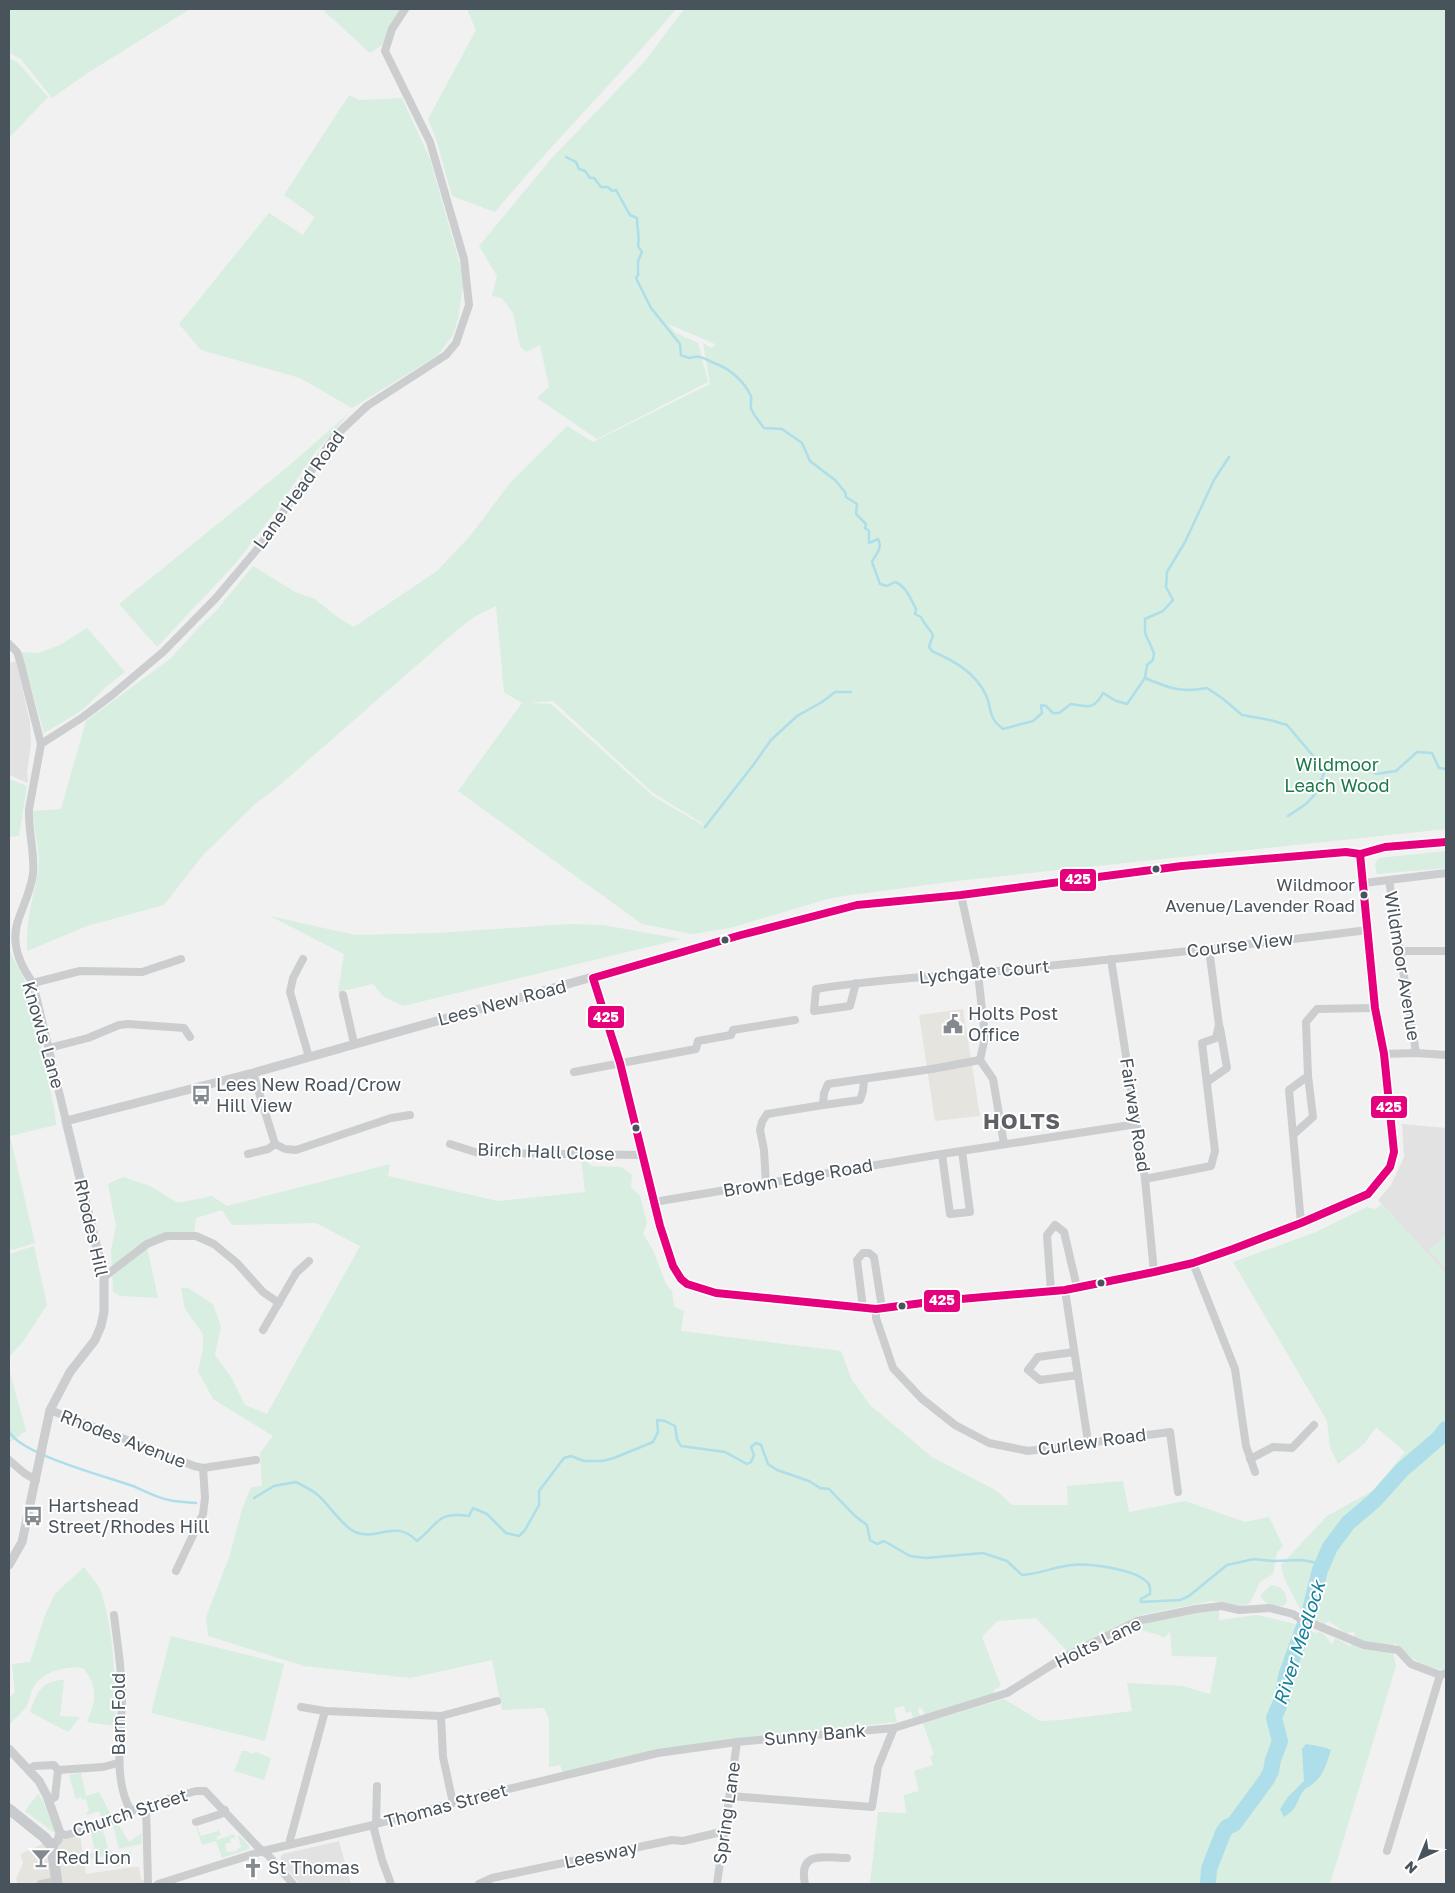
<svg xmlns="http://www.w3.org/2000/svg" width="1455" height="1893" font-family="'Golos Text',sans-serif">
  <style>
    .commercial { fill: #e5e4df }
    .education { fill: #e3e2e2 }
    .green { fill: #d7eee0; fill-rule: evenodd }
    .water { fill: #aedee9 }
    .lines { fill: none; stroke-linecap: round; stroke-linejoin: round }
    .stream { stroke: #aedee9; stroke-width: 2.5 }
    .river { stroke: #aedee9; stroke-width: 16 }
    .minor { stroke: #cbcdcf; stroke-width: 8 }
    .tertiary { stroke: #cbcdcf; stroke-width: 9 }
    .primary { stroke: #c7cbce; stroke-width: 11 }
    .bus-1-casing { stroke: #fff; stroke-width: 11 }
    .bus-1 { stroke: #e5007d; stroke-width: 8 }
    .bus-dot { fill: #49535c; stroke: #fff; stroke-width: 2 }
    .labels { text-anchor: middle; stroke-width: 4; stroke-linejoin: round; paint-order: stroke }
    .bus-label { font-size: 17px; fill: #49535c; stroke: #fff; text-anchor: end }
    .street-label { font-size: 18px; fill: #49535c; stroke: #fff }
    .park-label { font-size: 18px; fill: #1e794a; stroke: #fff }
    .poi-label { font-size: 18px; fill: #49535c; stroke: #fff; text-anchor: start }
    .water-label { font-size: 19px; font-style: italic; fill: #16819b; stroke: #fff }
    .district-label { font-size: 22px; font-weight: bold; letter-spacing: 1px; fill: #5d6064; stroke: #fff }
    .line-badge { stroke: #fff; stroke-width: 2 }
    .badge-label { font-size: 14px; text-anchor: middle; font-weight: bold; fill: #fff }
  </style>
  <rect width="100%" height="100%" fill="#f1f1f1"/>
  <g class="commercial">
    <path d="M963,1009l17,107 -45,5 -16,-106z"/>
    <path d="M80,1835l6,39 47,-7h6l2,12 6,5h-129l-2,-5 7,-16 -3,-9 25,-11z"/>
  </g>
  <g class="education">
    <path d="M16,661l14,61 1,22 -4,28 1,11 -19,-8v-112z"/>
    <path d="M1402,1124l44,4v146l-68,-74 13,-15 13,-28z"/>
    <path d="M339,1841l12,43h-51l-14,-16 -6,-10 3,-4z"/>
  </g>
  <g class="green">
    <path d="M9,9h181l-104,65 -34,24 -31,-39 -12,-6z"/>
    <path d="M322,9h80l-20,36 -12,8z"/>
    <path d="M467,9h209c-58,69 -123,133 -181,203l-43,-16 -15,-54 -9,-23 48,-89z"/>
    <path d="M684,9h762v820l-481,51 -122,16 -19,4 -94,28 -37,6 -51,-10 -184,-133 64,-88 -18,-11 -8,-86 -22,11 -18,14 -182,159 -19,14 -52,51 -39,50 -77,21 -60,25c0,-12 0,-24 2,-35 3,-19 9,-36 10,-55 0,-17 -6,-33 -6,-50l28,-2 25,-88 85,-63 29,-32 17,-16 36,-44 42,26 20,7 21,17 18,11 83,-56 33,-35 40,-53 57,-57 26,16 117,-58 -7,-41 9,5 3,-4 -47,-20 8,9 22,10 10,39 -111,57 -60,-41 12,-11 -9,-42 -14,7 -6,-6 -7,-33 -11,-15 -10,-2 5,-20 -18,-30 73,-88 93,-97zM553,701l100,92 49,30 2,3 -51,-30 -102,-92 -22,-1z"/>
    <path d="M9,58l9,5 30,34 -39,41z"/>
    <path d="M349,95l10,5 43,-2 28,61 34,120 -6,40 -5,16 -15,20 -86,53 -52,-30 -99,-28 -22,-26 90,-111 34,22 12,-18 -31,-22z"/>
    <path d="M349,413l-34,40 -41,60 -38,50 -79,84 -38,-43 165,-134z"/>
    <path d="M87,628l38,44 -18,14 -26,25 -37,22 -23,-81 17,1 22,-8z"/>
    <path d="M9,779l18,7 -8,50 -10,1z"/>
    <path d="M1446,851v17l-69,6 -2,-10 4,-6z"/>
    <path d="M270,916l85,19 82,-2 132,-9 34,1 78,14 -278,67 -19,-9 -11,-13 -35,8 6,-38z"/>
    <path d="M9,950l18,34 27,123 2,18 -46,11 25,107 -26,8z"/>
    <path d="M581,1158l11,8 30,1 10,8 -1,12 9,9 7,27 -4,11 10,16 13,34 6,7 2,16 10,4 -3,20 160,20 11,29 18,25 62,52 65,34 15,14h56l-1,-19 56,-5 6,31 56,-11 60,21 24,-5 14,29 -6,7 -4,21 -13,8 -10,21 -8,3 -30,-5 -71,14 -74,36 -31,-33 -39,3 -15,16 19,49 -6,3 -3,7 -67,19 -3,-7 -4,1 2,7 -7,2 -2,-7 -5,2 -2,-7 -10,2 3,14 -167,18 -167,33 -3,-8 -11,2v-48l-5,-11 -42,2 -10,-50 -82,18 -106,-12 -96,-30 -2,-19 24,-62 12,-46 9,-22 11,-1 -2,-33 13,-17 -60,-37 -15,-28 5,-22v-15l-18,-25 -4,-21h7l25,16 8,23 -6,28 16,22 14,28 22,9 93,-168 -44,-23 -84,2 -10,-15 -26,8 -3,22h-22l-24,7 11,51 -38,-2 -7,-4 -2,-42 5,-24 -8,-42 15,-7 27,9 28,17 34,-7 15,10 163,-42 -2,12 110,25 87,-9z"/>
    <path d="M1382,1204l64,70v395c-9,2 -26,-6 -34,-11 -7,-4 -11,-11 -18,-15l-1,9 3,14 -66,218h-460l8,-72 28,1 -2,-18 15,-4 -5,-20 19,-6 -3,-9 4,-1 -11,-32 81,-24 36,22 21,-1 71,-9 -5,-28 55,3 28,8 7,-37 -45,-1 -2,-24 -6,6 -5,-3 -18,-5 3,-8 49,-11 26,-1v10l38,-5 38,9 21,9 4,-1 5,3 7,10 3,-7 16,8 4,-14 -10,1 -16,-12 -5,3 -21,-9 -19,-37 -3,-13 46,-49 47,-26 31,-38 -29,-25 -12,17 -26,20 -8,-16 -3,-27 -94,-159 83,-30 51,-25 8,2z"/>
    <path d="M1446,1234v36l-17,-20z"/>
    <path d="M34,1246l13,59 -25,38 -13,14v-103z"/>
    <path d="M9,1369l17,62 -16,11 -1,-1z"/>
    <path d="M84,1567c5,8 14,16 17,25 14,43 14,90 15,134l-29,-4c9,-21 12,-35 -4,-54 -16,-2 -39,3 -49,18 -4,7 -4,16 -9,22 -4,6 -11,11 -16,17v-27l6,-6 -3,-28 18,-2 15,-47 10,-21z"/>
    <path d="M1271,1585c11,1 15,7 16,17l-4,4h-14l-8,-8v-4z"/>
    <path d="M171,1636l113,28 -19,77 -114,-28z"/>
    <path d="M64,1680l-4,36 20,1 -12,15 -38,-20c7,-20 11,-31 34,-32z"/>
    <path d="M242,1751h5l5,3 4,-2 15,6 -7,22 -30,-9z"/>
    <path d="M81,1773l5,23 13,-4 12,23 -9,3 -3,-7 -12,4 -1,-2 3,-2 -3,-12 -4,1 -1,-3 -5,2 -7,-24z"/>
    <path d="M38,1794l5,7 12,30 -2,1 -28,-21z"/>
    <path d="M118,1824l11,18 13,-9 -1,11 -22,5 -6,-23z"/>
    <path d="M196,1827h1l4,9 17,-5v-3l3,7 -5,2 1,3 17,-6 1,3 -5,2 1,3 -6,2 2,8 10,-1v-2l4,-2 -3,-11 1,-1 10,11v3l-27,9 -6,-17 -14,4z"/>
    <path d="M104,1829l-1,6 2,1 3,14h3l2,5 18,-3 1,12 -18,3 -2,-12 -28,5v-5l11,-3 -4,-20z"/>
  </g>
  <path class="water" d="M1306,1744c7,1 19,3 25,6 -4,12 -7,24 -16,32 -3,3 -7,5 -10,7 -10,11 -4,17 -21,28l-4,-8 8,-12 16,-16 -2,-32z"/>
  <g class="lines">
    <g class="stream">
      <path d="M566,157l10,5 3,7 6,2 5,7h4l7,9h7l4,4 4,-1 14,25 7,3c0,11 3,18 1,28l4,6 -4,9v14l-2,3 15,30 29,36 1,11 8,3c14,-3 13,0 25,5 15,5 30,18 37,33 1,4 -1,8 0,12 2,7 9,14 13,20l18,1 20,14 8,18 25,19 10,12 1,5 11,7 -1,10 10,10 -1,4 4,3v12l9,-4c5,10 -2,14 -6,23l8,22 7,2 8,-4c10,3 16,17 21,27l-1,5 6,3c3,7 8,11 12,18l-4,12 3,4c22,10 43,21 54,44 7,17 1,21 17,34l30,-8 9,-8 -1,-8 5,1 7,7h6l12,-9c17,3 23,6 32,-11l13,8 11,3 18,-26 2,-13 6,-5 1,-7 -9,-20v-14l18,-8 10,-11 -7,-13 1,-15 18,-30 29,-62 15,-23"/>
      <path d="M1145,678c24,10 35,15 62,10l15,10 20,17 28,5 17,5 38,45 33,-7 18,11 20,-3 21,-19 15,1 7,15 7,1"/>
      <path d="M1288,816l18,-12 11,-12 8,-22"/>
      <path d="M705,827l49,-63 17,-24 26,-24 25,-14 13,-10h16"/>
      <path d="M9,1431c10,23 99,46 124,55 12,5 24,12 36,14 8,2 18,2 27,3"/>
      <path d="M254,1498l20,-12 22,-4c7,4 17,8 23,14 11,10 23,30 36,36 22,10 40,-14 62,9 22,-17 19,-30 52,-25l4,-8 14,6 19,19 13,3 6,-6 14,-25v-14l25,-33 7,-2 13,5h18l12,-3 39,-16 5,-10 -1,-12 8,1 10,5 2,13 4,7 44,6 22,12 4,-2 3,-7 -3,-8 5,-4 5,2 7,19 9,6 32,11 11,7 9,1 26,27 12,9 3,15 7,4 7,-3 26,15 16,2 57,-5 24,8 15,14c17,-1 32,-8 49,-10 18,-2 65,4 77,18 3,3 2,7 2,11l-9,5v3l39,-2 9,-4 38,-31 27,-6 19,2 29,-1 21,4"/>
    </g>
    <path class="river" d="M1208,1884l1,-15 14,-36 4,-6 7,-3 33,-45 4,-8 2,-11 7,-19 -6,-23 8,-19 4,-23 24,-66 10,-40 10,-23 18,-24 27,-23 27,-30 37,-32 7,-9"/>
    <g class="minor">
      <path d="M9,644l8,8 3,9 21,83 -12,65c-1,22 6,43 4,65 -2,16 -9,29 -14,44 -9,23 0,46 14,65l33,138"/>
      <path d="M41,744l42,-27 29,-22 51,-43 53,-54 43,-51 76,-111 32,-30 79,-51 10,-12 13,-38 -5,-46 -34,-117 -45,-91 7,-22 13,-20"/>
      <path d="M1389,880l27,173"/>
      <path d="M1364,883l82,-10"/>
      <path d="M961,895l17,78 7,64 -5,23 13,19 11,65"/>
      <path d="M1399,951h47"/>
      <path d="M303,959l-10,19 -3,14 19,65"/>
      <path d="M1111,959l34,220 9,93"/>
      <path d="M593,978l27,85 48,192 13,24 16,9 19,5 37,5 123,11 62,-8 127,-11 128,-27 108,-40 67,-29 22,-27 4,-15 -10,-98 -9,-46 -15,-154"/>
      <path d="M33,983l47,-12 62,1 39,-13"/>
      <path d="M856,983l-6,23 -36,5 2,-22c64,-10 128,-13 192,-19 120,-12 240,-25 360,-40"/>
      <path d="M343,995l11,48"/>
      <path d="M49,1048l39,-10 31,-13 9,-1 56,4 6,9"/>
      <path d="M1384,1054l32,-1 30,2"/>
      <path d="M574,1072l122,-23 2,-8 33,-6 2,-5 62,-10"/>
      <path d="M253,1073l22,71 10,5 11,1 95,-32 19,-3"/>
      <path d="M1207,1082l20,-14 -7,-40"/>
      <path d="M823,1105l37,-5 3,-9 1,-11"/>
      <path d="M1294,1134l19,-17 -5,-41"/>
      <path d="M450,1144l28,9 164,2"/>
      <path d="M248,1154l20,-5 7,-5"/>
      <path d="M942,1154l8,60 20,-2 -8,-61"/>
      <path d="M1145,1179l66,-13 4,-15 -13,-108 14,-5 3,-13 -10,-76"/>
      <path d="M766,1184l-2,-34 -4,-20 2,-8 5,-8 56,-9 1,-12 4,-9 104,-15 48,-9"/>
      <path d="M654,1202l288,-48 195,-30"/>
      <path d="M1301,1223l-12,-133 19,-14 -2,-54 11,-13 58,-1"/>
      <path d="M1193,1263l42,106 11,77 9,26"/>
      <path d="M104,1277l43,-33 19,-8h30l18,8 23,19 26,29 16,11"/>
      <path d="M1065,1290l23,152"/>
      <path d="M1051,1291l-4,-56 8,-10 9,7 13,55"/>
      <path d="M863,1308l-6,-48 6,-7h6l5,4 8,51"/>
      <path d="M876,1309v9l17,50 28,30 34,27 34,18 39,8 142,-19 8,60"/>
      <path d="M263,1330l33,-57 13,-12"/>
      <path d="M1074,1352l-36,5 -10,13 12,10 38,-5"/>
      <path d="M50,1410l144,56 9,2 53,-8"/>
      <path d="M1250,1459l23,-12 19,1 22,-23"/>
      <path d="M9,1460l15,13 12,7"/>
      <path d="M176,1571l27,-57 2,-16 -2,-30"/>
      <path d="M114,1615c3,27 8,55 8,81 0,36 -10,83 9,115"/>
      <path d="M301,1707l24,4 116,5 56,-15"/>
      <path d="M441,1716l2,41 10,46"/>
      <path d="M29,1770l5,-4 20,-1 4,5 -3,27 -5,3"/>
      <path d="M58,1770l45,-3 15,-4"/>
      <path d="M730,1796l142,11 6,-40 16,-39"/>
      <path d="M146,1805l2,79"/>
      <path d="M196,1822l25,-8 4,-4"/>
      <path d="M376,1824l1,-38"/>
      <path d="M373,1825l9,35 9,24"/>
      <path d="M60,1833l6,2 30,-8 22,-9 20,-10 58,-17h9l54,57 9,7 25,29"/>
      <path d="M290,1844v-4l35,-129"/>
      <path d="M1387,1851l53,-176"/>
      <path d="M41,1884l16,-3"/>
      <path d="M158,1884l105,-33 110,-26 98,-27 187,-45 79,-11 157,-14 113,-35 59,-37 71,-35 59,-12 26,-3 17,4 31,-2 23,6 6,4 65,27 34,5 13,14 29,11 6,-2"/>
      <path d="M479,1884l13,-6 180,-38 11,1 42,-10"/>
      <path d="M717,1884l20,-142"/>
      <path d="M805,1884c-7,-34 19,-26 42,-26"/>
    </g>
    <g class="tertiary">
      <path d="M9,1565l13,-23 28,-132 20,-38 25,-32 6,-14 3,-14v-35l-38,-156 187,-48 488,-138 116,-30 104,-10 221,-29 164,-14 14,2 25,-7 61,-5"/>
      <path d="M9,1749l30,32 8,15 13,37 -2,7 -6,6"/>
    </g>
    <path class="primary" d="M9,1809l35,28 8,9 5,38"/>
    <defs>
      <g id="bus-1">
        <path d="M1346,852l14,2 15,154 9,46 10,98 -4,15 -22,27 -67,29 -68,26 -40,14 -39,9 -89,18 -127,11 -62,8 -160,-16 -29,-9 -6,-5 -8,-13 -13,-40 -40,-163 -27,-85 148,-43 116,-30 104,-10 221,-29z"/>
        <path d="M1360,854l25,-7 61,-5"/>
      </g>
    </defs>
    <use href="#bus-1" class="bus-1-casing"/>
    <use href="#bus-1" class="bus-1"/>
  </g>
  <defs>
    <symbol id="civic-bare" viewBox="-9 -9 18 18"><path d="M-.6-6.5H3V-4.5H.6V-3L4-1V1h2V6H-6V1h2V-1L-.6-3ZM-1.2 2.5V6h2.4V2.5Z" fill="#848a90" stroke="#fff" stroke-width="2.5" paint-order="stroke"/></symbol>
    <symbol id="bus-bare" viewBox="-9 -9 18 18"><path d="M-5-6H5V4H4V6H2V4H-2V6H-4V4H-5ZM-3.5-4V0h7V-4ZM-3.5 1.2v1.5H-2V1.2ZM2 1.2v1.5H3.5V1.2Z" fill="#848a90" stroke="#fff" stroke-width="2.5" paint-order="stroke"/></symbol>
    <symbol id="bar-bare" viewBox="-9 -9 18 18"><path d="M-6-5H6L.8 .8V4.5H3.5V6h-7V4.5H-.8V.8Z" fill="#848a90" stroke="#fff" stroke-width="2.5" paint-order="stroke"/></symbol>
    <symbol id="church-bare" viewBox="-9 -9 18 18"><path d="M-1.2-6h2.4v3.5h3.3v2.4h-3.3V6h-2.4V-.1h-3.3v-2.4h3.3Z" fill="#848a90" stroke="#fff" stroke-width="2.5" paint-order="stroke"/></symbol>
  </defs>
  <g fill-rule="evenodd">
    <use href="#civic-bare" x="939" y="1010" width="28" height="28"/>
    <use href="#bus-bare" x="187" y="1081" width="28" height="28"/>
    <use href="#bus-bare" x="19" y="1502" width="28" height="28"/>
    <use href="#bar-bare" x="27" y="1844" width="28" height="28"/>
    <use href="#church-bare" x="239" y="1854" width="28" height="28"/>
  </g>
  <g class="bus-dot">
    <circle cx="1156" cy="869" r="4.5"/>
    <circle cx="1364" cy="895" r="4.5"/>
    <circle cx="725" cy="940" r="4.5"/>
    <circle cx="636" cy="1128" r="4.5"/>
    <circle cx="1101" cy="1283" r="4.5"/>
    <circle cx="902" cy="1306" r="4.5"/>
  </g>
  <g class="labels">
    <g class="bus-label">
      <text x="1355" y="891">Wildmoor<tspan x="1355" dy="21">Avenue/Lavender Road</tspan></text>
    </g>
    <g class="street-label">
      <text transform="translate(299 490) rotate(-54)" y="6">Lane Head Road</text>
      <text transform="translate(1240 945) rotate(-7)" y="6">Course View</text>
      <text transform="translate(1402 966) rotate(81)" y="6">Wildmoor Avenue</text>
      <text transform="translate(984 972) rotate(-5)" y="6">Lychgate Court</text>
      <text transform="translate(502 1003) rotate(-15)" y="6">Lees New Road</text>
      <text transform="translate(43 1035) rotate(74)" y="6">Knowls Lane</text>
      <text transform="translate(1135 1115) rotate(81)" y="6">Fairway Road</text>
      <text transform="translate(546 1152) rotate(2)" y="6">Birch Hall Close</text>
      <text transform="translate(798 1178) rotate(-10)" y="6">Brown Edge Road</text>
      <text transform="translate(91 1228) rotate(77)" y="6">Rhodes Hill</text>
      <text transform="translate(123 1439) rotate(21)" y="6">Rhodes Avenue</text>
      <text transform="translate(1092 1442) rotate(-8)" y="6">Curlew Road</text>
      <text transform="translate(1098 1643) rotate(-26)" y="6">Holts Lane</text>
      <text transform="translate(119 1714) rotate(-90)" y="6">Barn Fold</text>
      <text transform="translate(815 1735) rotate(-5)" y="6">Sunny Bank</text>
      <text transform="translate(446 1806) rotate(-15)" y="6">Thomas Street</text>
      <text transform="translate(130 1813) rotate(-18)" y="6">Church Street</text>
      <text transform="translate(727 1813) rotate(-82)" y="6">Spring Lane</text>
      <text transform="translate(601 1855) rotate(-12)" y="6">Leesway</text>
    </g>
    <g class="park-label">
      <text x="1337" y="771">Wildmoor<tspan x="1337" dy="21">Leach Wood</tspan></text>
    </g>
    <g class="poi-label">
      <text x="968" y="1020">Holts Post<tspan x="968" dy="21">Office</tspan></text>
      <text x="216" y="1091">Lees New Road/Crow<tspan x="216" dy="21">Hill View</tspan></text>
      <text x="48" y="1512">Hartshead<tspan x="48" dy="21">Street/Rhodes Hill</tspan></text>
      <text x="56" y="1864">Red Lion</text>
      <text x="268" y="1874">St Thomas</text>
    </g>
    <g class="water-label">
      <text transform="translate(1299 1643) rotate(-72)" y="7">River Medlock</text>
    </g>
    <g class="district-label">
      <text x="1022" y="1129">HOLTS</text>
    </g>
  </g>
  <g class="line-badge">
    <rect x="1059" y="868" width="38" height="24" rx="5" fill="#e5007d"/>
    <rect x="587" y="1005" width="38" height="24" rx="5" fill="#e5007d"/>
    <rect x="1370" y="1095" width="38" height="24" rx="5" fill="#e5007d"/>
    <rect x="923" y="1289" width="38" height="24" rx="5" fill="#e5007d"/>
  </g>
  <g class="badge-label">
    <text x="1078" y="884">425</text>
    <text x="606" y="1022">425</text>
    <text x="1389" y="1112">425</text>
    <text x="942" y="1305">425</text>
  </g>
  <rect width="1455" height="1893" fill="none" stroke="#49535c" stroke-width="20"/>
  <g transform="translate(1420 1858) rotate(224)" stroke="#ffffff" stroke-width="4" paint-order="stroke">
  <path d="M0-4L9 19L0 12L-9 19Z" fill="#49535c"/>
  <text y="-8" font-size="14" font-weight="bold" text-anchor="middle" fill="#49535c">N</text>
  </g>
</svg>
